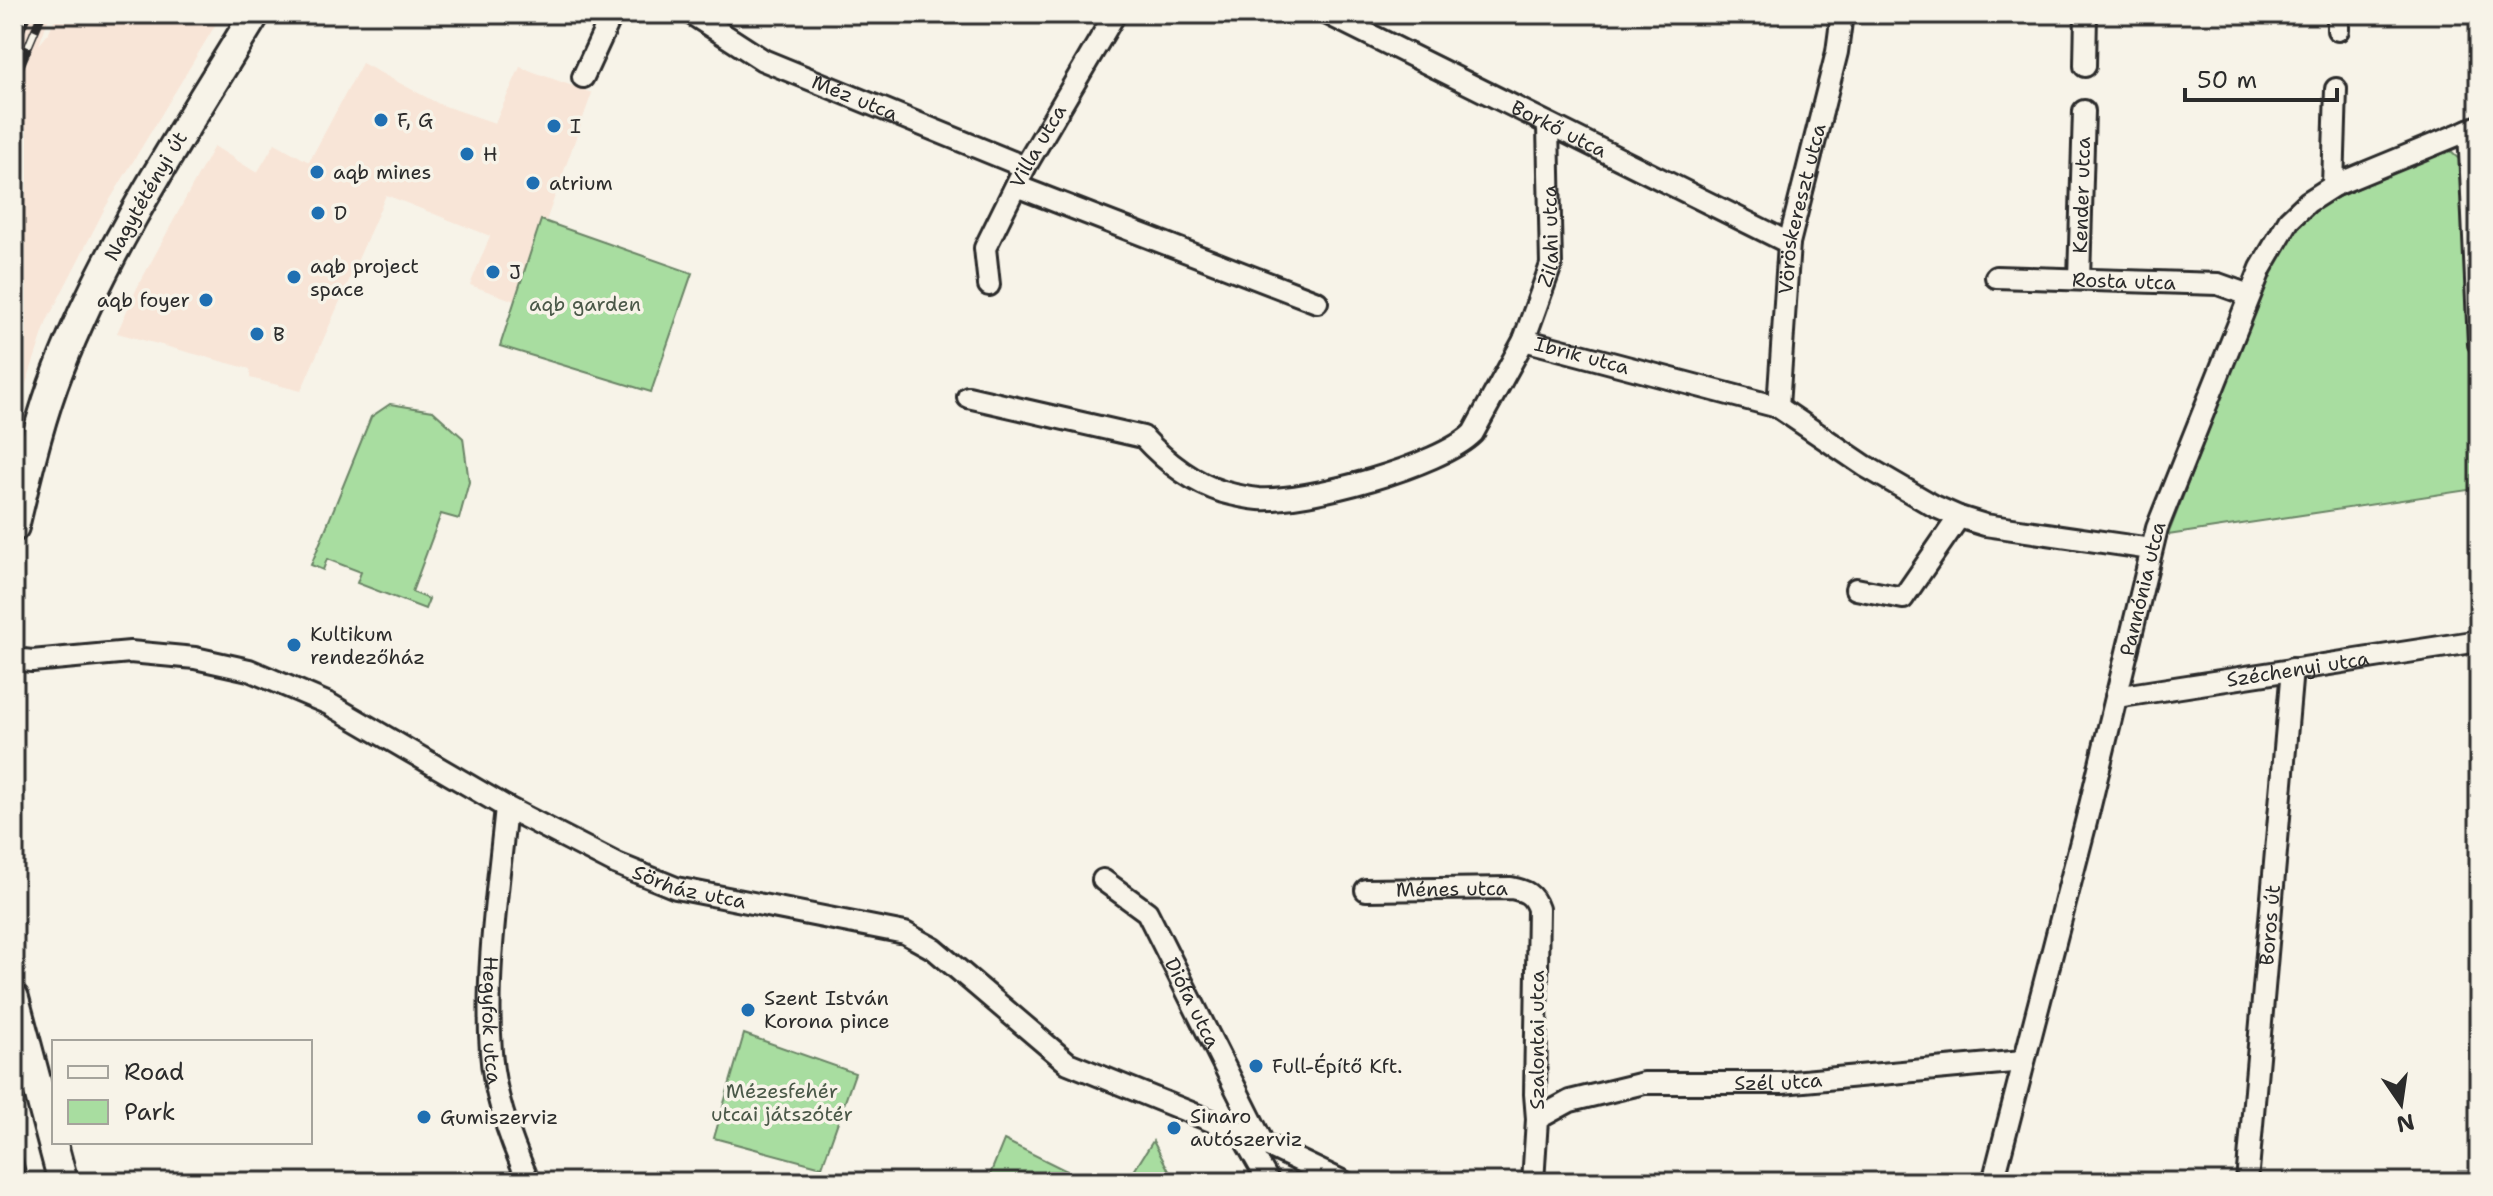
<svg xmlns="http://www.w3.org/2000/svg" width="2493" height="1196" font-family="'Shantell Sans',sans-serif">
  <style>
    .built { fill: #f8e5d7 }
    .green { fill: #a8dda0; stroke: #6a8466; stroke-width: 2 }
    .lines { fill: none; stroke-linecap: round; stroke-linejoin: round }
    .minor-casing { stroke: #2b2b2b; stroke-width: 26 }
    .secondary-casing { stroke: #2b2b2b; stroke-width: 34 }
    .minor { stroke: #f7f3e8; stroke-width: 20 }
    .secondary { stroke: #f7f3e8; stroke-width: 28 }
    .rail-casing { stroke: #2b2b2b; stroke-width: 9 }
    .rail { stroke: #f7f3e8; stroke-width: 6; stroke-dasharray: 18; stroke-linecap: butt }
    .poi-dot { fill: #1f6fb2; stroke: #f7f3e8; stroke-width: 3 }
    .labels { text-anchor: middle; stroke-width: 7; stroke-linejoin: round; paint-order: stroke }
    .street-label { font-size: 20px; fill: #2b2b2b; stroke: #f7f3e8 }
    .poi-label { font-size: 20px; fill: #2b2b2b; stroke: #f7f3e8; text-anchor: start }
    .park-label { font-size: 20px; fill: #4a5848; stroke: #f7f3e8 }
  </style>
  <rect width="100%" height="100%" fill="#f7f3e8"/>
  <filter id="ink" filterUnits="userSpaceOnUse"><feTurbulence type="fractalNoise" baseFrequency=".0125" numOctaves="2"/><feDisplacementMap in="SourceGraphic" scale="16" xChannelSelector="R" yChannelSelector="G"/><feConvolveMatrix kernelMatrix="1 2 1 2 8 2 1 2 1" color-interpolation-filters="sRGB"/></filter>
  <g filter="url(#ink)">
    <g class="built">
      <path d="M14,14h3v5l2,-5h31l-11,31 9,-11 9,-20h165l-117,194 -58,113 -33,99z"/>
      <path d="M362,63l77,41 56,19 25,-56 72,26 -46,128 146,52 -41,119 -151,-46 15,-45 -45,-16 20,-49 -104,-41 -85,196 -51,-13v-9l-133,-36 20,-45 77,-142 43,27 18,-30 34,19z"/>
    </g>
    <g class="green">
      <path d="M898,14h53c-19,8 -36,15 -53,0z"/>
      <path d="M2450,151l11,10 14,328 -307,46 99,-256 13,-29 14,-19 28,-27 120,-52z"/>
      <path d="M541,220l151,53 -41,119 -151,-46z"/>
      <path d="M390,404l43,7 30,27 6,44 -10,37 -18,-5 -29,78 17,7 -4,10 -68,-26 4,-11 -34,-13 -4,11 -12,-5 60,-148z"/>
      <path d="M744,1034l111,39 -33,94 -108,-29z"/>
      <path d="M1004,1140l85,42h-102z"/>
      <path d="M1153,1141l22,41h-48z"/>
    </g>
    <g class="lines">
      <defs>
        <g id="minor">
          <path id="s1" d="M692,14l71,46 262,107"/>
          <path id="s2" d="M1328,14l461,229"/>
          <path d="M2338,30v-16"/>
          <path d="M2085,66l1,-52"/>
          <path d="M583,77l29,-63"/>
          <path d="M2469,130l10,214"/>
          <path d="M1016,186l301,116"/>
          <path d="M2333,186l3,-97"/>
          <path id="s3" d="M1996,277l222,7 31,11"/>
          <path id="s4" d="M2079,279l5,-168"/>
          <path id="s5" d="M989,285l-4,-37 40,-81 90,-153"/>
          <path id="s6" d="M1524,340l254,67 87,59 69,40 25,11 26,8 166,24"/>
          <path id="s7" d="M968,397l175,40c23,25 48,45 80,55 11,3 25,6 36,7 48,3 181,-33 214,-66l51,-93 27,-75 -3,-139"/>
          <path id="s8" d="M1778,407l11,-164 48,-191 5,-38"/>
          <path d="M1856,589l47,9 56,-81"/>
          <path id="s9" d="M14,659l18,2 98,-9 65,6 54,12 80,34 177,103 111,57 59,24 229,45 29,16 134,114 173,70 103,49"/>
          <path id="s10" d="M2116,697l363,-56"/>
          <path id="s11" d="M506,807c-8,81 -21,164 -15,245 3,45 20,90 38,130"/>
          <path id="s12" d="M1103,880l44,32 116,231"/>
          <path id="s13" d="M1366,890l145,-2c15,3 22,6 27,21l-3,185 2,25 -4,63"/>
          <path id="s14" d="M1537,1119l33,-18 74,-18h138l241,-22"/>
          <path d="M1241,1133l28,49"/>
          <path id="s15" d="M1993,1182l93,-360 71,-294 104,-260 28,-48 19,-18 25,-16 146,-60"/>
          <path id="s16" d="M2247,1182l45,-513"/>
        </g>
        <g id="secondary">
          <path id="s17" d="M14,527c13,-53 25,-107 45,-158 49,-125 126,-240 196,-355"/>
          <path d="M14,998l49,184"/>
        </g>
      </defs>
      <use href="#minor" class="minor-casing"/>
      <use href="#secondary" class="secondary-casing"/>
      <use href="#minor" class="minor"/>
      <use href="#secondary" class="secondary"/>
      <defs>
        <g id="rail">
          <path d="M14,46l13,-32"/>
          <path d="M14,80l28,-66"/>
          <path d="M14,1140l11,42"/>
        </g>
      </defs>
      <use href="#rail" class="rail-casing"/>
      <use href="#rail" class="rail"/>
    </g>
  </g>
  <g class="poi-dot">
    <circle cx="381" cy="120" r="8"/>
    <circle cx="554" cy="126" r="8"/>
    <circle cx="467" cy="154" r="8"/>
    <circle cx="317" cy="172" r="8"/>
    <circle cx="533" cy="183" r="8"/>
    <circle cx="318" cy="213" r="8"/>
    <circle cx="493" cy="272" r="8"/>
    <circle cx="294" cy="277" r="8"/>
    <circle cx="206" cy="300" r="8"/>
    <circle cx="257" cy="334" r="8"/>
    <circle cx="294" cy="645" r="8"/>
    <circle cx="748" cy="1010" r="8"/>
    <circle cx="1256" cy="1066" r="8"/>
    <circle cx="424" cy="1117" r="8"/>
    <circle cx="1174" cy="1128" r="8"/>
  </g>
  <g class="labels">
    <g class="street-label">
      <text dy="7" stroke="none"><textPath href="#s1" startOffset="184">Méz utca</textPath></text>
      <text dy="7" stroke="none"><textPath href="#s2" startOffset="258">Borkő utca</textPath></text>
      <text dy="7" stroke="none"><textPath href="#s5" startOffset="152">Villa utca</textPath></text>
      <text dy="7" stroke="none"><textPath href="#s4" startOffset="84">Kender utca</textPath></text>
      <text dy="7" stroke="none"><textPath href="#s17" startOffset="358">Nagytétényi út</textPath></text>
      <text dy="7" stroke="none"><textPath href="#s8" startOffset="200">Vöröskereszt utca</textPath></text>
      <text dy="7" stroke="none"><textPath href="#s7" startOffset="756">Zilahi utca</textPath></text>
      <text dy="7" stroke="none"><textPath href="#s3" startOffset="128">Rosta utca</textPath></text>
      <text dy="7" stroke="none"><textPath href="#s6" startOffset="60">Ibrik utca</textPath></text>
      <text dy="7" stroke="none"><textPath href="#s15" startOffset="612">Pannónia utca</textPath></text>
      <text dy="7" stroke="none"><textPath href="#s10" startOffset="184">Széchenyi utca</textPath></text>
      <text dy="7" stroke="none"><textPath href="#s9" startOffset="730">Sörház utca</textPath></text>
      <text dy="7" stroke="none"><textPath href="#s13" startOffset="86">Ménes utca</textPath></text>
      <text dy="7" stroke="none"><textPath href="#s16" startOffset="258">Boros út</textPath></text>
      <text dy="7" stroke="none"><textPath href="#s12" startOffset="156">Diófa utca</textPath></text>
      <text dy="7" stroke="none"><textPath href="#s11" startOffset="214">Hegyfok utca</textPath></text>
      <text transform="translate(1537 1040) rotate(-90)" y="7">Szalontai utca</text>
      <text dy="7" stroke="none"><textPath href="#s14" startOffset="248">Szél utca</textPath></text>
    </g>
    <g class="poi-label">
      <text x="397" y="127">F, G</text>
      <text x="570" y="133">I</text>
      <text x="483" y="161">H</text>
      <text x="333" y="179">aqb mines</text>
      <text x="549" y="190">atrium</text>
      <text x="334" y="220">D</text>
      <text x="310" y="273">aqb project<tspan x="310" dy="23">space</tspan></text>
      <text x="509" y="279">J</text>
      <text x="190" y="307" text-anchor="end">aqb foyer</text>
      <text x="273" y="341">B</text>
      <text x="310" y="641">Kultikum<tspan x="310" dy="23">rendezőház</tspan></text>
      <text x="764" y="1005">Szent István<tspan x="764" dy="23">Korona pince</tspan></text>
      <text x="1272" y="1073">Full-Építő Kft.</text>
      <text x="1190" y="1123">Sinaro<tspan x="1190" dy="23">autószerviz</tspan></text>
      <text x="440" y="1124">Gumiszerviz</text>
    </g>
    <g class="park-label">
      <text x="585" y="311">aqb garden</text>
      <text x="782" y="1098">Mézesfehér<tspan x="782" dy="23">utcai játszótér</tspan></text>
    </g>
  </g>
  <rect width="2493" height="1196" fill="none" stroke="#f7f3e8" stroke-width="48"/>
  <rect x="24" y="24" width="2445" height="1148" fill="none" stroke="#2b2b2b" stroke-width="3" filter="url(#ink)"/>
  <rect x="52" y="1040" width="260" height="104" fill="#f7f3e8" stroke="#a5a39c" stroke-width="2"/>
  <rect x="68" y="1066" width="40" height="12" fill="#f7f3e8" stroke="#a5a39c" stroke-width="2"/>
  <text x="124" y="1080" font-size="24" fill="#2b2b2b">Road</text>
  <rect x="68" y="1100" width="40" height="24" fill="#a8dda0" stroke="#a5a39c" stroke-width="2"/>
  <text x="124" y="1120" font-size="24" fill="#2b2b2b">Park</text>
  <g transform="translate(2401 1104) rotate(167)" stroke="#f7f3e8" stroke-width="6" paint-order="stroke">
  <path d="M0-6L14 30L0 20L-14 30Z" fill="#2b2b2b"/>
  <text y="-12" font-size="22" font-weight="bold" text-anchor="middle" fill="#2b2b2b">N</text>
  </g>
  <path d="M2185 88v12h152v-12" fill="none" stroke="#2b2b2b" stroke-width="4"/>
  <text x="2197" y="88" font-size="24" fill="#2b2b2b" stroke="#f7f3e8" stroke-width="6" paint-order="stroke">50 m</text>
</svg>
